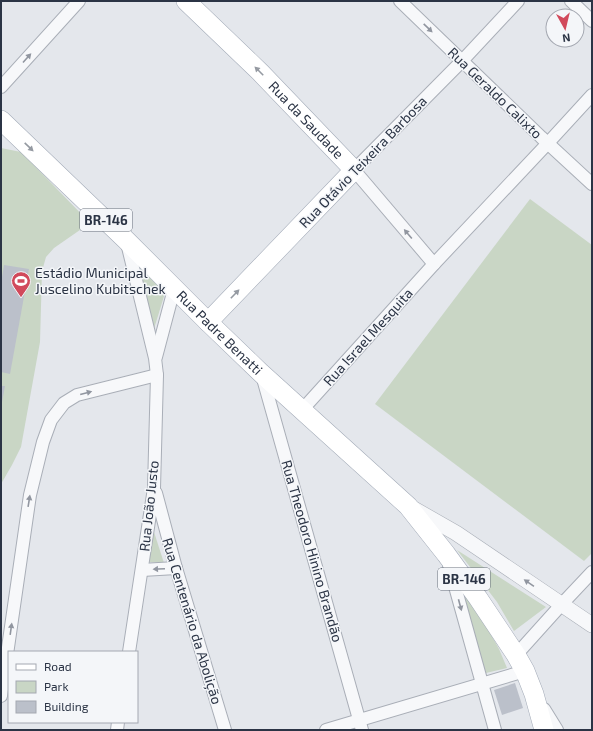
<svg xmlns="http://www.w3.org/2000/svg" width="593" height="731" font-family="'Exo 2',sans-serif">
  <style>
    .green { fill: #c9d6c5 }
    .building { fill: #bbc0ca }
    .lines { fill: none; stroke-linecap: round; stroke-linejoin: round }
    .minor-casing { stroke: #a9aeb7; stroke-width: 14 }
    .tertiary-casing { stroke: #a9aeb7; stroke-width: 16 }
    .primary-casing { stroke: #a3abb8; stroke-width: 20 }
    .minor { stroke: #f7f8fa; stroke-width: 12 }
    .tertiary { stroke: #f7f8fa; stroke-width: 15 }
    .primary { stroke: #fff; stroke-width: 19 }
    .oneway { fill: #9196a0 }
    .oneway2 { fill: #959aa2 }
    .labels { text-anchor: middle; stroke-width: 3; stroke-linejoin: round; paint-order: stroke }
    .shield { fill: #f4f6f9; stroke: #676e7b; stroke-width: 1 }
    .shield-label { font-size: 13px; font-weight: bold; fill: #2b3445 }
    .street-label { font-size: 14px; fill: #2b3445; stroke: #f4f6f9 }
    .poi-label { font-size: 14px; fill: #2b3445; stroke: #f4f6f9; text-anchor: start }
  </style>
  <rect width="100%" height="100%" fill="#e4e7ec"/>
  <g class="green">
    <path d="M1,148l20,4 69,71 -36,25 -8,9 -4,14 -2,71 -19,105 -9,18 -11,19z"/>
    <path d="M530,199l62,46v308l-8,8 -209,-157z"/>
    <path d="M139,267l26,26 -12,39z"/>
    <path d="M154,532l10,31 -16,-1z"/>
    <path d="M457,550l89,57 -32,24 -17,-29z"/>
    <path d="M459,587l14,15 26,47 8,19 -21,5z"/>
  </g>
  <g class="building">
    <path d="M4,265l25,4 -19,105 -9,-2v-89z"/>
    <path d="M1,386h4l-3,16h-1z"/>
    <path d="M515,683l8,25 -21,7 -8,-25z"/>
  </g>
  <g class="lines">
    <defs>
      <g id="minor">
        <path d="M400,1l141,136 51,47"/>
        <path d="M571,1l21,20"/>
        <path d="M1,87l78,-86"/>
        <path d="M127,243l28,115 2,17 -3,113 -25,164"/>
        <path d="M434,264l-80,-94 108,-109 56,-60"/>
        <path d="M156,357l18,-68"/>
        <path d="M262,375l100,355"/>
        <path d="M302,410l132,-146 114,-121 44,-48"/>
        <path d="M156,493l20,75 49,162"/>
        <path d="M449,565l46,165"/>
        <path d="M142,570l34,-2"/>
        <path d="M516,655l45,-50 31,-33"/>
        <path d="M1,696l29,-201 13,-53 8,-22 13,-17 13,-8 80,-20"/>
        <path d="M544,709l13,21"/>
        <path d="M117,730l1,-8"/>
        <path d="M326,730l199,-59"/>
      </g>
      <path id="tertiary" d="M414,509l42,24 136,92"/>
      <g id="primary">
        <path id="s1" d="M186,1l74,71 94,98 -146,152"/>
        <path id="s2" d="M1,120l125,120 82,82 53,51 147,133 38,48 32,44 38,57 9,16 9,23 10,36"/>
      </g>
    </defs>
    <use href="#minor" class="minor-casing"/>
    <use href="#tertiary" class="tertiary-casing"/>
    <use href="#primary" class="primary-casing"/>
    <use href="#minor" class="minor"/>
    <use href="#tertiary" class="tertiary"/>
    <use href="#primary" class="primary"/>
  </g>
  <defs><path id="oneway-solid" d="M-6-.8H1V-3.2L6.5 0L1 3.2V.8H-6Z"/></defs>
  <g class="oneway">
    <use href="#oneway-solid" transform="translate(428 28) rotate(44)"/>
    <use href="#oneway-solid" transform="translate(27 58) rotate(-48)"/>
    <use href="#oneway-solid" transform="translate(408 234) rotate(-130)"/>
    <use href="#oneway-solid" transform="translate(86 393) rotate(-15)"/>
    <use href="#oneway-solid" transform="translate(29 501) rotate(-81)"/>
    <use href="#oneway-solid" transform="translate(159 569) rotate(177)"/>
    <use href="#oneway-solid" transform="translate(529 583) rotate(-146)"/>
    <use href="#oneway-solid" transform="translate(460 605) rotate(75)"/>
    <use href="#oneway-solid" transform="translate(11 629) rotate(-82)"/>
  </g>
  <g class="oneway2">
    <use href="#oneway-solid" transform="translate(259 71) rotate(-135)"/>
    <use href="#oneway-solid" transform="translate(29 147) rotate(44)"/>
    <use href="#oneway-solid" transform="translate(235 294) rotate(-46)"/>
  </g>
  <defs>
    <symbol id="stadium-pin" viewBox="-11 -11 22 30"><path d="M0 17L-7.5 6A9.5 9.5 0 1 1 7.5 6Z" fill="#d1495b" stroke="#f4f6f9"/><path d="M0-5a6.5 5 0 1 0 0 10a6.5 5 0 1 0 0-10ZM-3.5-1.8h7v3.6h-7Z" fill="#fff"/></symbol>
  </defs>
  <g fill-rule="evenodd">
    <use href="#stadium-pin" x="10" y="270" width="22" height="30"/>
  </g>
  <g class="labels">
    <g class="shield">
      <rect x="80" y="209" width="52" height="22" rx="3"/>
      <rect x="438" y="568" width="52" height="22" rx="3"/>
    </g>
    <g class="shield-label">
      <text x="106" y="225">BR-146</text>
      <text x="464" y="584">BR-146</text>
    </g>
    <g class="street-label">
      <text transform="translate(495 93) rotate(44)" y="5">Rua Geraldo Calixto</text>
      <text dy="5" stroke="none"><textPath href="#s1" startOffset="169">Rua da Saudade</textPath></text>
      <text transform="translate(363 162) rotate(-46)" y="5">Rua Otávio Teixeira Barbosa</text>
      <text dy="5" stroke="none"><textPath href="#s2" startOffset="305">Rua Padre Benatti</textPath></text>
      <text transform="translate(368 337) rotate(-48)" y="5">Rua Israel Mesquita</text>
      <text transform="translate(149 506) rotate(-84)" y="5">Rua João Justo</text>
      <text transform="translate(312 551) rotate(74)" y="5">Rua Theodoro Hinino Brandão</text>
      <text transform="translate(192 621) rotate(73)" y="5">Rua Centenário da Abolição</text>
    </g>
    <g class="poi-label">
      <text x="35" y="278">Estádio Municipal<tspan x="35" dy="16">Juscelino Kubitschek</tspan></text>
    </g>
  </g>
  <rect width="593" height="731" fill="none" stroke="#2b3445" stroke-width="4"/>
  <rect x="8" y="651" width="130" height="72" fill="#f4f6f9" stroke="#a4a8b1"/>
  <rect x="16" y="664" width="20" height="6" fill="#ffffff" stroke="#a4a8b1"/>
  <text x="44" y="671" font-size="12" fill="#2b3445">Road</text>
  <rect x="16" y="681" width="20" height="12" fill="#c9d6c5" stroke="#a4a8b1"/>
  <text x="44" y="691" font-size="12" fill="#2b3445">Park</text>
  <rect x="16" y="701" width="20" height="12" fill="#bbc0ca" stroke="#a4a8b1"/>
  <text x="44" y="711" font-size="12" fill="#2b3445">Building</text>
  <g transform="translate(565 28) rotate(172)"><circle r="19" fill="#f4f6f9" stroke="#a4a8b1"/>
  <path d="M0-3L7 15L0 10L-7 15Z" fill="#d1495b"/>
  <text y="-6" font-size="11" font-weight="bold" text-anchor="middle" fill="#2b3445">N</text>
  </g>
</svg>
